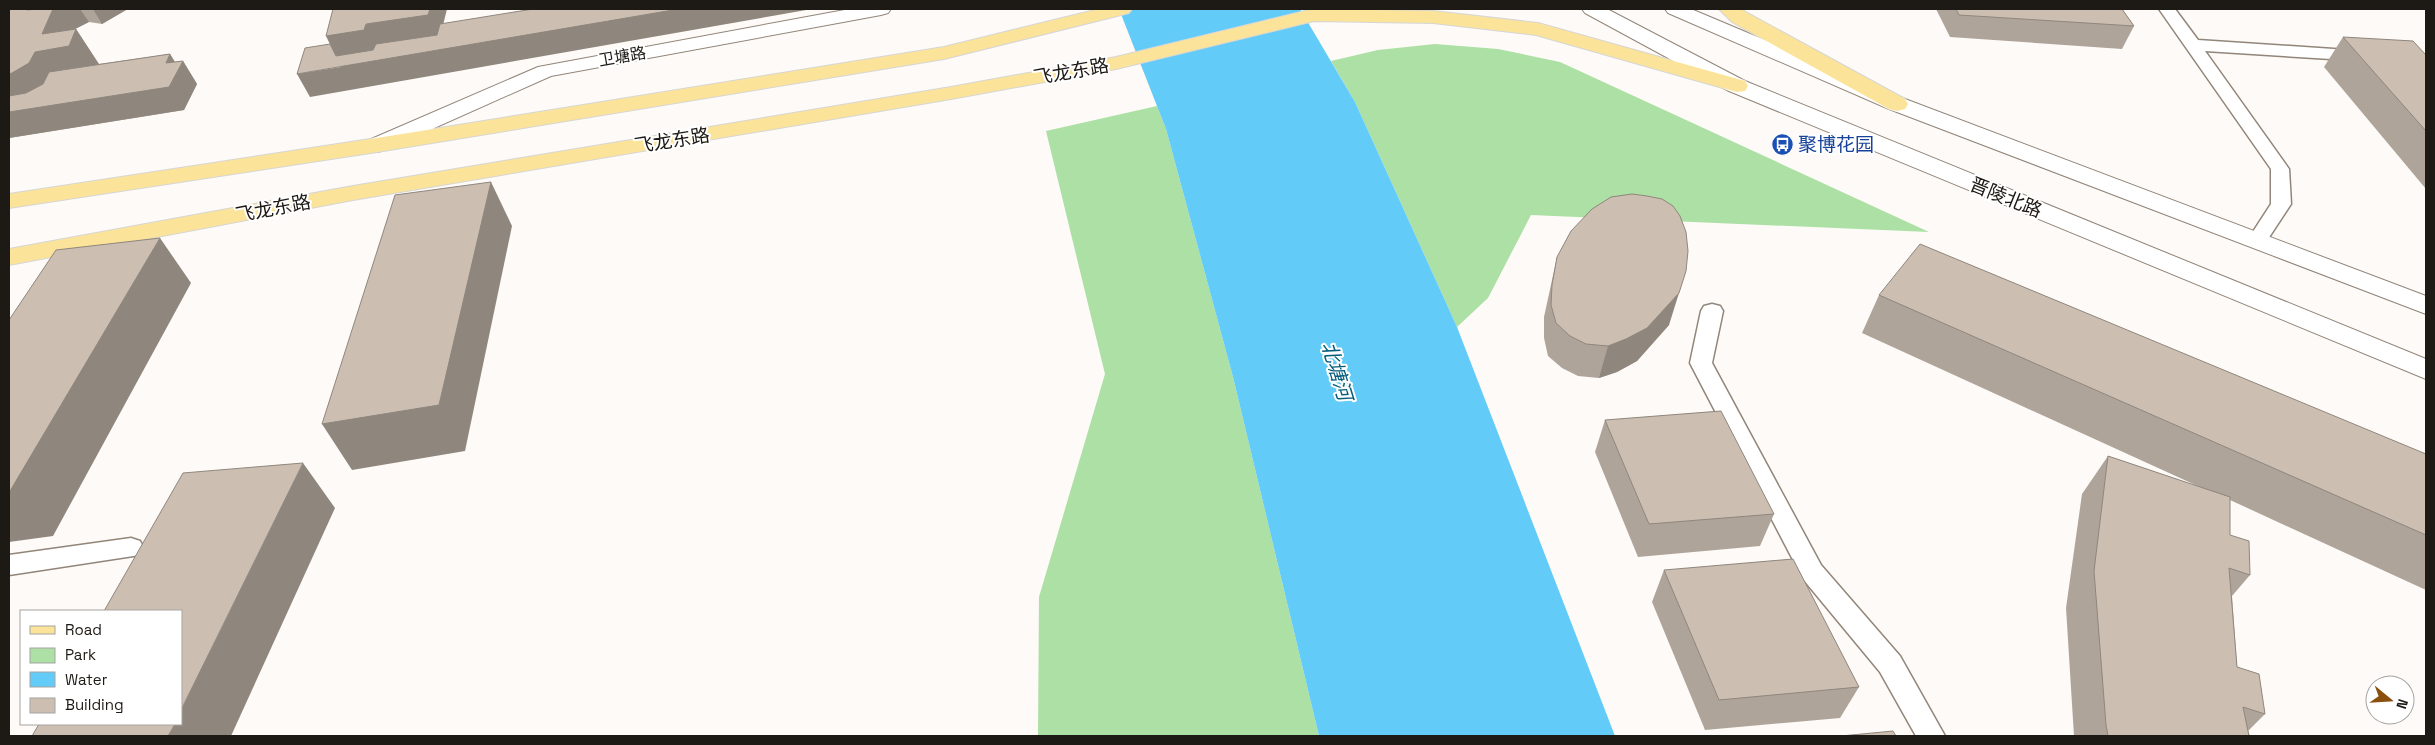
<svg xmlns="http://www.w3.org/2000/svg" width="2435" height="745" font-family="'Space Grotesk','Noto Sans SC',sans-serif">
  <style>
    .green { fill: #ace0a4 }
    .water { fill: #63cbf8 }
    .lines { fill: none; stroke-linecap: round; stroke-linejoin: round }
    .lane-casing { stroke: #928579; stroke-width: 3 }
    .street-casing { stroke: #928579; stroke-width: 2 }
    .secondary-casing { stroke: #928579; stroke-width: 2 }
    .primary-casing { stroke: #d6d6d5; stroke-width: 2 }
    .lane { fill: #fff; fill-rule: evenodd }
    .street { fill: #fff; fill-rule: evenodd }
    .secondary { fill: #fff; fill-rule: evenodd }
    .primary { fill: #fbe499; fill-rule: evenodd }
    .wall { fill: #afa499 }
    .shaded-wall { fill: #8f867d }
    .building { fill: #ccbfb2; stroke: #8f867d }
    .labels { text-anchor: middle; stroke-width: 4; stroke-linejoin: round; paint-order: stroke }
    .far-street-label { font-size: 16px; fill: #1d1914; stroke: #fff }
    .street-label { font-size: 19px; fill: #1d1914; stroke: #fff }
    .transit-label { font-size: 19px; fill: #164399; stroke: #fff; text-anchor: start }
    .water-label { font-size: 20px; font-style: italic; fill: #055d7c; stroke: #fff }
  </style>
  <rect width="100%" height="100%" fill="#fdfaf7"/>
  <g class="green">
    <path d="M1435,44l63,5 62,13 369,170 -398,-17 -43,83 -31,29 -102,-225 -24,-41 47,-11z"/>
    <path d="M1157,106l9,23 67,248 86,359h-281l1,-139 66,-223 -59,-243z"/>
  </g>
  <path class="water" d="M1119,9h181l55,93 102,225 158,409h-296l-86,-359 -67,-248z"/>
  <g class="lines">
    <defs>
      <g id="lane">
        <path d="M2159,9h16l23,31 165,11 6,1 3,4 -3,4 -6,1 -158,-10 84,118 2,35 -27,41 -7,2 -7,-2 -3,-4 24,-37v-35z"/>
        <path d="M1712,304l8,2 3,5 -11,52 109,202 79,91 45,80h-29l-36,-64 -77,-93 -113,-216 11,-52 3,-5z"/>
        <path d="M131,538l9,3 4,7 -4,7 -131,20v-20z"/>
      </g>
      <path id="street" d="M850,9h41l-3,4 -7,2 -330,61 -166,74 -8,2 -8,-2 -3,-5 3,-5 169,-73z"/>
      <g id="secondary">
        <path d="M1582,9h25l138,72 681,278v20l-697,-288 -144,-78z"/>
        <path d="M1665,9h26l214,90 521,197v18l-537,-205 -221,-96z"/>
      </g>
      <g id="primary">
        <path d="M1099,9h33l-3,4 -185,46 -567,93 -368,56v-14l368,-56 567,-91z"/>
        <path d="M1313,9l120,2 105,12 207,58 3,5 -3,5 -8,1 -201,-57 -103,-12 -119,-2 -198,48 -165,30 -598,101 -344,65v-16l344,-63 598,-99 165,-30z"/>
        <path d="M1719,9h21l165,90 3,5 -3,5 -8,2 -8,-2 -157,-87z"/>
      </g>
    </defs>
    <use href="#lane" class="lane-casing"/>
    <use href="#street" class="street-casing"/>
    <use href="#secondary" class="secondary-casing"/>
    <use href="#primary" class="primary-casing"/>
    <use href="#lane" class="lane"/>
    <use href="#street" class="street"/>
    <use href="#secondary" class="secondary"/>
    <use href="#primary" class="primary"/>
  </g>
  <g class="wall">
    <path d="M9,9h116l1,1 -24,14 -13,-2 -14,7h1l23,35 71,-10 5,8 8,-1 14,23 -13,26 -175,28z"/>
    <path d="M1936,9h186l12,17 -12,23 -172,-12z"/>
    <path d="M2343,37l83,18v134l-102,-122z"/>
    <path d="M1557,257l112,68 -32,36 -20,11 -18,6 -21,-2 -16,-8 -14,-12 -4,-18v-21z"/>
    <path d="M1879,295l547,159v136l-196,-90v35l20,40 -18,21 5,71 28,47 -17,17 2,5h-176l-8,-128 16,-114 26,-38 94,32 -340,-155z"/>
    <path d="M1605,420l169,94 -14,32 -122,11 -43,-105z"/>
    <path d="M1664,570l195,117 -19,31 -135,12 -53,-128z"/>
  </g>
  <g class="shaded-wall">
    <path d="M28,9h52l9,13 -14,7h1l28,43 62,-9 4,-9 9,15 4,-8 14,23 -13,26 -175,28v-64l18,-64z"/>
    <path d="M93,9h32l1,1 -24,14z"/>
    <path d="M419,9h28l-5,20 237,-20h133l-502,88 -13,-23 44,-7 -15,-31z"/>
    <path d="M491,182l21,44 -47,225 -113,19 -30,-46z"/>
    <path d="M160,238l31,45 -138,253 -44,6v-51z"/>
    <path d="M1679,293l-10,32 -32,36 -20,11 -18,6 9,-32z"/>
    <path d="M303,463l32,45 -104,228h-63l7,-12h6v-14z"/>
  </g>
  <g class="building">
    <path d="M9,9h19l-1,1 10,-1h16l-11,25 34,-5 -7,17 -34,6 -6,11 -17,10 -3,1z"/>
    <path d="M333,9h97l-2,6 -62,9 -2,6 -38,6z"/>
    <path d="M533,9h146l-382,65 8,-26 25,-4 6,12 37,-6 3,-6 61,-9 3,-11z"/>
    <path d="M1956,9h166l12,17 -175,-11z"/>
    <path d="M2343,37l70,4 13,14v76z"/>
    <path d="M170,54l-4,9 17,-2 -14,26 -160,25v-16l17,-3 17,-9 6,-12 33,-5z"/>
    <path d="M491,182l-52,223 -117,19 73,-229z"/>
    <path d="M1632,194l15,2 15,3 11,7 7,10 6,16 2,19 -2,20 -7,22 -32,35 -21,11 -18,7 -22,-2 -16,-8 -14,-13 -5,-18 1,-20 5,-28 14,-26 21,-22 19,-12z"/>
    <path d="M160,238l-150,253h-1v-171l47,-70z"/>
    <path d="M1920,244l506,210v81l-547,-240z"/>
    <path d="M1721,411l53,103 -125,10 -44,-104z"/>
    <path d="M2108,456l122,41v38l19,6 1,34 -21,-7 8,99 22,7 6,40 -22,-7 6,29h-141l-2,-11 -12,-154z"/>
    <path d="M303,463l-122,247v-99h-77l79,-138z"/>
    <path d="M1793,559l66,128 -140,13 -55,-130z"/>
    <path d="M39,724h136l-7,12h-136z"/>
    <path d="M1893,731l3,5h-55z"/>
  </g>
  <defs>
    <symbol id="bus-disc" viewBox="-11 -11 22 22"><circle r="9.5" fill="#1a4fb4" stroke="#fff"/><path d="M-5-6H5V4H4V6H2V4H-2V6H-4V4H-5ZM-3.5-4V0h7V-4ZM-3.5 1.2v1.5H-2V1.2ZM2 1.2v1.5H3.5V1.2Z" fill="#fff"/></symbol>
  </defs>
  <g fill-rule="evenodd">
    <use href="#bus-disc" x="1770" y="132" width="25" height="25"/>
  </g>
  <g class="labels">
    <g class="far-street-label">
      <text transform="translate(622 56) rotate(-10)" y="6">卫塘路</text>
    </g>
    <g class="street-label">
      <text transform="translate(1071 71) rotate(-10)" y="7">飞龙东路</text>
      <text transform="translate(672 140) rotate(-9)" y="7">飞龙东路</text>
      <text transform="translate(2006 197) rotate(22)" y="7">晋陵北路</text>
      <text transform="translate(273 208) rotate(-11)" y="7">飞龙东路</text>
    </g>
    <g class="transit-label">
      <text x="1798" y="151">聚博花园</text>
    </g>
    <g class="water-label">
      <text transform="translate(1337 371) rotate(73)" y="7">北塘河</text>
    </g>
  </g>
  <rect width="2435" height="745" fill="none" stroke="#1d1914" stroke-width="20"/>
  <rect x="20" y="610" width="162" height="115" fill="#ffffff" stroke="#a5a3a1"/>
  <rect x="30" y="626" width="25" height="8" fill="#fbe499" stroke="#a5a3a1"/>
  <text x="65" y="635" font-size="15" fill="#1d1914">Road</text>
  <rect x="30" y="648" width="25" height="15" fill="#ace0a4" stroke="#a5a3a1"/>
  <text x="65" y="660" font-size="15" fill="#1d1914">Park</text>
  <rect x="30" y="672" width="25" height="15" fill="#63cbf8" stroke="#a5a3a1"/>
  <text x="65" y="685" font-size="15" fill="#1d1914">Water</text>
  <rect x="30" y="698" width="25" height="15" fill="#ccbfb2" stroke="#a5a3a1"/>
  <text x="65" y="710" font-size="15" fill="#1d1914">Building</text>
  <g transform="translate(2390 700) rotate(108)"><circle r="24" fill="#ffffff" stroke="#a5a3a1"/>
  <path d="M0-4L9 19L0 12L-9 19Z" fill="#8b4f0d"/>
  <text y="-8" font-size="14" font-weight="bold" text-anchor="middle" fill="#1d1914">N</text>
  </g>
</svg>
